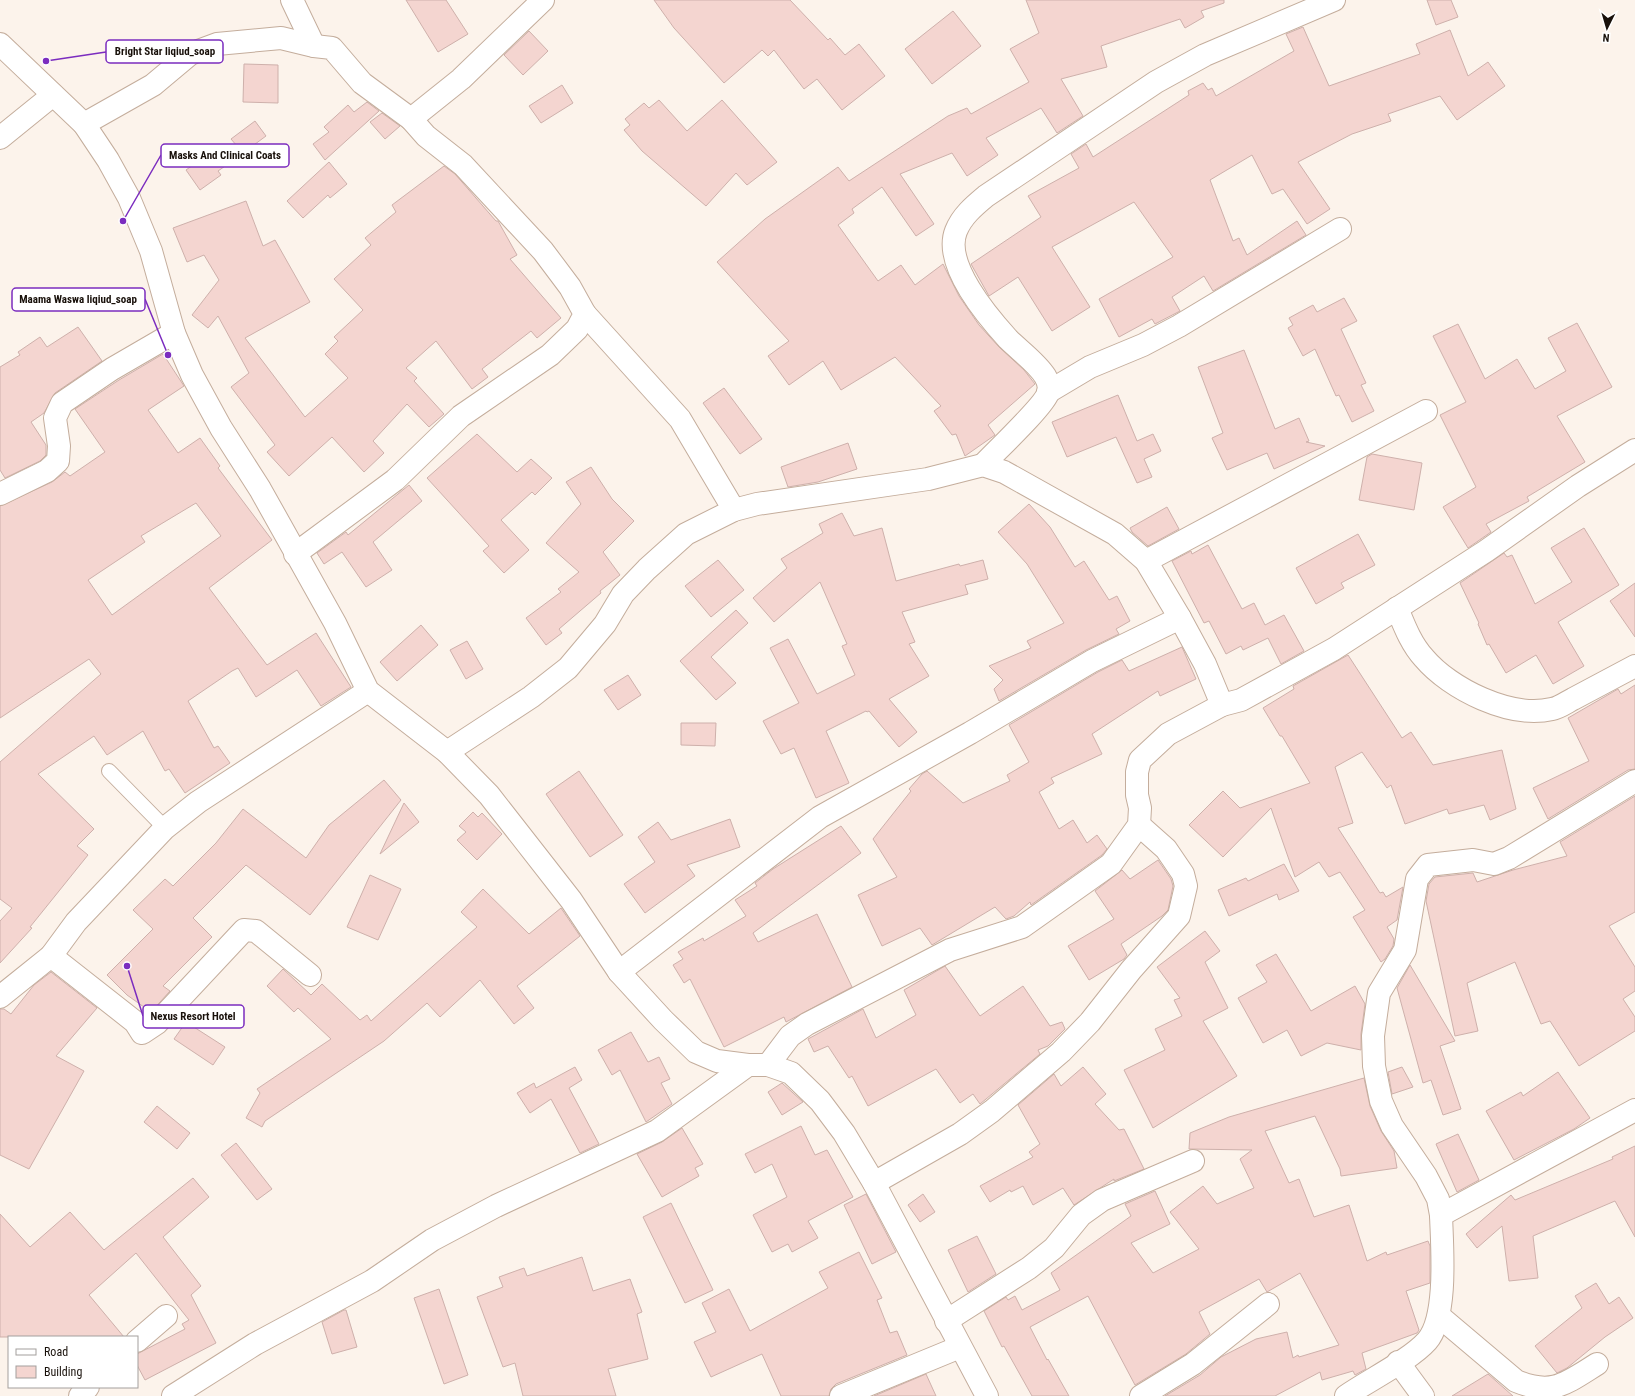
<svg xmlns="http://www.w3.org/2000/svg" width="1635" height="1396" font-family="'Roboto Condensed',sans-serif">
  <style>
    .building { fill: #f4d5d0; stroke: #ceb0ab; fill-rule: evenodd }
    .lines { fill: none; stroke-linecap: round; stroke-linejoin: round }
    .lane-casing { stroke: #c4ad9c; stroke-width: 16 }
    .street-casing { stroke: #c4ad9c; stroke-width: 24 }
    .secondary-casing { stroke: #c4ad9c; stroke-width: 24 }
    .lane { stroke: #fff; stroke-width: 14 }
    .street { stroke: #fff; stroke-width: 22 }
    .secondary { stroke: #fff; stroke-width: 22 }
    .leader { fill: none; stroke: #7b2cbf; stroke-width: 1.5 }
    .callout-dot { fill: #7b2cbf; stroke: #fff; stroke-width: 1.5 }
    .callout { fill: #fff; stroke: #7b2cbf; stroke-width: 1.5 }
    .callout-label { font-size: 11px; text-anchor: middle; font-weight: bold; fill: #18100a }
  </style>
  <rect width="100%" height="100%" fill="#fcf3eb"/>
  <g class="building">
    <path d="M406,0h40l22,34 -30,18z"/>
    <path d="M654,0h136l38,40 2,-2 15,17 14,-11 26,32 -43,34 -25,-31 -13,10 -30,-39 -6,6 -6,-6 -38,33 -50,-55z"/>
    <path d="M1026,0h198v3l-23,8 3,6 -19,11 -5,-9 -79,27 6,21 -46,12 22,37 -26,17 -16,-25 -55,30 12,17 -31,21 -15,-23 -52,21 34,50 -18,12 -34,-49 -30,22 2,4 -16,12 40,56 23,-16 14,20 28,-21 16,32 20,29 20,22 25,23 11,14 -47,41 7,10 -30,21 -9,-22 -4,1 -18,-24 7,-5 -46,-49 -54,33 -18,-29 -34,24 -21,-29 21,-15 -72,-79 48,-43 73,-52 11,14 99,-65 19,-8 4,6 58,-32 -19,-33 29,-16z"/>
    <path d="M1427,0h24l7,17 -22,8z"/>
    <path d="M953,11l28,35 -49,38 -27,-35z"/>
    <path d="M1303,27l26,59 91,-32 -4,-10 34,-14 18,46 20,-14 17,24 -48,34 -17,-24 -52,18 3,7 -39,13 -54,28 32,47 -23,15 -24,-35 -11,5 -20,-39 -42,25 23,61 6,-3 8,17 50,-34 9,14 -93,56 -9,-15 -32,21 8,14 -25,13 -3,-5 -33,18 -20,-38 74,-42 -39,-55 -82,45 38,60 -38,24 -34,-54 -29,19 -18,-32 70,-47 -13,-21 51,-28 -8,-14 15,-10 7,13 96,-62 -1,-4 15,-8 5,7 4,-2 4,8 78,-45 -8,-17z"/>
    <path d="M529,31l19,20 -25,24 -19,-20z"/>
    <path d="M244,64l34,1v38l-35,-1z"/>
    <path d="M562,85l11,18 -32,20 -12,-17z"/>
    <path d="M659,100l28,31 35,-31 55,62 -30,23 -11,-12 -30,33 -64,-55 -18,-21 6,-5 -5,-6 19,-16 5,5z"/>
    <path d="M367,102l12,9 -54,49 -12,-16 16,-12 -5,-5 24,-22 6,7z"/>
    <path d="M382,113l18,13 -15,13 -15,-17z"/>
    <path d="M255,121l11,15 -23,17 -12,-14z"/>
    <path d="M220,146l11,16 -13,9 3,4 -21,15 -14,-20z"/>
    <path d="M329,162l18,22 -17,14 -2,-3 -25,23 -16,-17z"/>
    <path d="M444,166l11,8 41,47h2l19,34 -7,4 51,59 -24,20 -6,-7 -49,38 6,8 -16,12 -36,-48 -30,27 11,10 -3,3 30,33 -15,13 -22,-23 -34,37 11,12 -20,19 -32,-35 -43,39 -22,-24 8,-7 -44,-58 18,-14 -31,-57 -10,12 -16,-13 27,-35 -15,-25 -17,7 -14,-34 73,-27 17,45 12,-6 35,62 -65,36 60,79 43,-39 -23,-24 13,-13 -4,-4 29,-27 -29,-31 37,-34 -6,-7 31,-26 -4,-7z"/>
    <path d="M1344,298l13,23 -16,8 25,54 -5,2 13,26 -22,11 -13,-27 -3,1 -21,-47 -12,7 -15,-28 5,-3 -4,-7 24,-13 4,7z"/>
    <path d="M1577,323l35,64 -55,29 28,46 -58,35 2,4 -43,23 5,8 -23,16 -25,-41 33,-20 -36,-72 26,-13 -33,-66 25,-12 27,55 32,-20 18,30 31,-18 -18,-33z"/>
    <path d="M78,327l24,34 -47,32 -11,20 -13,9 15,23v10l-6,6 -35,17 -5,-8v-103l20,-12 -2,-3 22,-15 7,10z"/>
    <path d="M1244,350l31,79 24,-11 10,23 -3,1 19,4 -51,23 -7,-16 -40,17 -15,-32 11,-5 -25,-66z"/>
    <path d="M163,354l21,32 -36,24 30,43 22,-15 20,28 -2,2 54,72 -63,48 58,77 49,-32 35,54 -30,19 -24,-36 -41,27 -18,-29 -6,3 -44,30 26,47 4,-2 12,17 -45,30 -16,-24 -4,2 -22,-40 -36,24 -13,-19 -56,38 56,55 -17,17 11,9 -58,72 2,1 -32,35v-42l12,-13 -12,-9v-137l101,-88 -12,-15 -89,59v-212l52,-24 13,-10 5,4 35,-24 -30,-43 44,-29zM196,503l25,33 -109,79 -24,-35 57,-38 -4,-6z"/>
    <path d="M724,388l38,51 -22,15 -37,-51z"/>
    <path d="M1118,395l19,46 16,-7 8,17 -17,8 8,18 -15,6 -21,-46 -49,20 -15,-35z"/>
    <path d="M477,434l40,38 14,-13 21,19 -17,17 -3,-3 -31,28 28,30 -25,23 -21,-22 6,-5 -62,-68z"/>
    <path d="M848,443l9,26 -39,13 -30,5 -7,-20z"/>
    <path d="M1372,454l50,9 -8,47 -55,-10 8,-43z"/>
    <path d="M591,467l21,32 22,22 -31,31 17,23 -20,16 1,2 -42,36 3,4 -16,12 -20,-27 35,-26 -3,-3 21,-17 -33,-29 35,-39 -15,-22z"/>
    <path d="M409,485l13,16 -49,41 19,28 -26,17 -24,-35 -18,12 -7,-11 29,-21 2,3z"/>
    <path d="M1029,504l21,23 25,40 9,-6 25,39 8,-4 13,25 -14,8 3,5 -33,16 -87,51 -5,-12 9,-9 -14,-14 42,-18 -4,-7 37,-18 -37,-59 -29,-32z"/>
    <path d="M1167,507l12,22 -31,17 -16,-14 -2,-4z"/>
    <path d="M842,513l12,23 28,-8 14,53 63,-17 1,2 23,-6 5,19 -23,6 3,9 -66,18 13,30 -6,2 20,32 -40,23 28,33 -18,15 -30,-36 -2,1 -1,-1 -40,20 23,52 -33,15 -22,-50 -13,6 -18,-33 36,-18 -29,-55 18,-9 29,55 38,-19 -13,-29 5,-2 -27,-62 -46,40 -21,-24 34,-30 -6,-9 42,-26 -4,-9z"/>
    <path d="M1584,528l35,57 -61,37 26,44 -31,18 -17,-29 -30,18 -17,-29 -2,1 -9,-21 1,-1 -19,-40 44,-30 3,4 5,-2 23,49 37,-22 -21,-34z"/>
    <path d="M1358,534l17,31 -34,18 3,5 -28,16 -20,-36z"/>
    <path d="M1208,545l34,64 12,-6 11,22 19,-10 20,36 -23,13 -13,-26 -25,12 -2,-4 -15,8 -17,-33 -5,2 -32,-62 19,-10 1,3z"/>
    <path d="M718,560l26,30 -33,27 -26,-31z"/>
    <path d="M1635,583v54l-25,-36z"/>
    <path d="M736,610l12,13 -37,34 25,26 -20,17 -36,-39z"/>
    <path d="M421,625l17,20 -41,36 -17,-19z"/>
    <path d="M467,641l16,28 -17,10 -16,-29z"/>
    <path d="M1182,647l14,32 -36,17 -2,-5 -66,43 10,20 -51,24 3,5 -15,9 20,37 14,-9 14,23 10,-8 10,14 -5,6 -71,50 -1,-3 -16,14 -8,3 -11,-12 -63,38 -12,-17 -38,18 -24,-51 39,-18 -24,-38 38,-48 -2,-2 13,-15 5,-3 36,32 47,-22 -3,-6 22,-13 -20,-37 89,-53 24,-12 7,11z"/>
    <path d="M1348,655l54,83 9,-6 22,33 69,-15 14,59 -26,11 -6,-15 -35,9 -2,-5 -42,15 -14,-39 -4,3 -25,-36 -27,15 18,56 -15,5 42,65 3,-1 3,5 17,-10 -6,33 -10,7 7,12 -1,7 -8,13 -4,3 -28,-45 12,-7 -25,-38 -11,5 -10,-15 -24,15 -24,-69 -48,49 -34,-32 34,-34 17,17 70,-25 -28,-47h-2l-17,-28 31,-19 -1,-3z"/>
    <path d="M628,675l13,20 -23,15 -14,-20z"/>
    <path d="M1635,685v84l-7,1 -80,49 -15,-31 56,-27 -21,-43 50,-29 3,5z"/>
    <path d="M681,723h35l-1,23 -34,-1z"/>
    <path d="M579,771l44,64 -33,22 -44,-63z"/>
    <path d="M384,780l17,20 -91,115 -64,-50 -53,53 19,19 -49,49 7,5 -19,21 -24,-17 -20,-20 46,-46 -20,-19 32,-31 8,7 43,-43 27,-34 63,49 23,-33z"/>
    <path d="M1635,796v116l-26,14 26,41v24l-12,8 12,18v14l-56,35 -29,-45 -9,3 -26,-62 -48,21 11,48 -23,5 -29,-135 3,-17 6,-7 38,-4 4,9 36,-12 54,-14 -7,-14z"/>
    <path d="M404,803l15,19 -39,32z"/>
    <path d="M473,812l5,5 4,-4 20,21 -25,26 -20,-20 9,-8 -7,-6z"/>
    <path d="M730,819l10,28 -53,18 8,11 -50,37 -21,-29 31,-22 -17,-25 20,-15 13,18z"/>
    <path d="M841,826l20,27 -108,80 5,9 59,-28 35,73 -66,35 -2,-5 -60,30 -34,-68 -6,4 -11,-18 10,-6 -5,-7 25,-14 1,3 42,-25 -11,-16 22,-14 -2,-3 18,-14z"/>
    <path d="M1158,860l13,19 2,7 -5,24 -6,6 -41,28 6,11 -3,4 -35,21 -21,-34 46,-27 -19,-28 27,-21 8,9z"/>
    <path d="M1284,864l15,27 -20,9 -2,-6 -48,22 -11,-26 28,-12 2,3z"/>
    <path d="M370,875l31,14 -23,51 -31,-13z"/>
    <path d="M483,889l46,45 32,-26 19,28 -63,50 17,22 -20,16 -34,-44 -40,37 -13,-14 -43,38 -119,80 -3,6 -16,-9 14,-25 -3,-4 74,-50 -33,-31 -4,4 -27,-26 16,-17 28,26 11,-11 38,36 7,-5 4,6 106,-94 -16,-15z"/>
    <path d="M1205,931l15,20 -15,11 23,46 -25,13 34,55 -84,52 -29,-58 41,-20 -10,-21 27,-13 -8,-16 6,-2 -23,-31z"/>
    <path d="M1276,954l35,57 44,-25 10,18 -4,30v16l-34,-7 -26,13 -14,-26 -24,13 -25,-45 29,-16 -11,-17z"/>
    <path d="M1410,965l45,76 -15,5 21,63 -18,6 -12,-35 -8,3 -26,-95z"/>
    <path d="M945,966l35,50 43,-30 27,40 12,-4 3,7 -17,17 -10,4 2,4 -60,50 -7,-10 -13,9 -24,-34 -68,37 -16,-30 -3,2 -21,-32 -14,6 -6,-13 55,-30 13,29 40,-23 -12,-25z"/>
    <path d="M51,972l46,36 -41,48 28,15 -55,98 -29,-14v-146h4l7,5 23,-29z"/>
    <path d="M186,1022l39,25 -12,18 -39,-26z"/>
    <path d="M631,1032l17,30 11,-5 11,22 -9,4 11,21 -26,18 -26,-52 -8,5 -14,-25z"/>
    <path d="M575,1067l7,13 -13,8 30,56 -19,9 -29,-54 -21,14 -13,-20 17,-10 2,5z"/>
    <path d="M1083,1067l23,27 -11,10 24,26 5,-1 20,40 -30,12v-2l-40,26 -11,-17 -30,17 -10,-19 -12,6 -1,-2 -20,12 -10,-16 53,-29 -4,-5 11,-8 -22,-39 36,-31 7,12z"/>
    <path d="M1402,1067l11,20 -21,7 -4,-22z"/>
    <path d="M1558,1072l32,46 -16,11 -60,31 -28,-49 35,-19 2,4z"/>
    <path d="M1364,1078l6,28 11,25 13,20 3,17 -56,8 -1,-7 -25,-53 -50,15 24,52 10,-4 15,38 35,-12 18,56 19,-9 1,3 41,-14 2,5v37l-24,8 13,39 -2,3 -55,20 4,16 -11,6 -2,-4 -31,9 -2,-8 -45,24h-110l35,-21 21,-18 35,-18 31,-7 6,26 5,-3 1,2 40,-12 -39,-72 -33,19 -8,-13 -60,33 11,22 -24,20 -51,31 -47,-89 -58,31 17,33 1,-1 21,37h-37l-28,-50 -2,1 -18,-36 22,-14 2,3 7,-4 7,14 38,-20 -9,-17 80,-57 -6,-12 30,-13 15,33 -39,19 22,30 46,-24 -29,-37 33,-26 14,18 37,-16 -14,-29 12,-9 -63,-1 1,-16 39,-16z"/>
    <path d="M782,1083l21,19 -21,13 -14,-23z"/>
    <path d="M157,1106l33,27 -13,16 -33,-27z"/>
    <path d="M801,1126l14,29 12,-5 26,47 -45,24 10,17 -26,14 -4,-8 -16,8 -19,-37 34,-18 -15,-33 -17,9 -10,-19z"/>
    <path d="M682,1128l21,36 -8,4 4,8 -37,21 -25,-43 25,-12z"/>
    <path d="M1458,1134l21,46 -22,12 -21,-48z"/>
    <path d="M236,1143l36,46 -15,11 -36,-45z"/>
    <path d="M1635,1146v91l-20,-36 -82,35 5,42 -29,3 -7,-55 -25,22 -11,-14 45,-39 4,5 98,-41 -1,-2z"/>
    <path d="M193,1178l16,19 -46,40 38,49 -10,9 25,48 -71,37 -8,-15v-11l48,-25 -3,-5 7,-4 -53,-67 -47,42 35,42h-124v-123l30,33 40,-35 34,38z"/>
    <path d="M866,1194l30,58 -24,12 -28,-59z"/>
    <path d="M923,1194l12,18 -15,10 -12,-17z"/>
    <path d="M671,1203l42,87 -28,13 -42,-86z"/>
    <path d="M977,1236l19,38 -28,18 -20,-42z"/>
    <path d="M859,1252l23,46 -5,2 13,33 7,-2 10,24 -71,29 -5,5 -2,7h-48l-19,-42 -51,23 -17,-35 22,-10 -14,-29 27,-14 21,42 78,-43 -9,-16z"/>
    <path d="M582,1257l11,34 37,-12 12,33 -5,2 11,45 -40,10 8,27h-93l-8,-33 -12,4 -26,-70 26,-10 -4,-10 25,-9 3,8z"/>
    <path d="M1596,1283l13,21 10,-7 14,21 -28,19 -38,31 -10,5 -22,-27 47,-38 -7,-12z"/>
    <path d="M439,1289l29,86 -24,9 -30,-86z"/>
    <path d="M344,1310h2l11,37 -25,7 -10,-32z"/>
    <path d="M926,1374l10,22h-62z"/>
    <path d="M1488,1374l25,22h-61z"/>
  </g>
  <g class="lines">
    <defs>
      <path id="lane" d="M109,771l56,57"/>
      <g id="street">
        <path d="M292,0l22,46"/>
        <path d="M84,124l69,-39 37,-31 27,-10 64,-6 33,8 18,2 30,35 49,36 50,-40 82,-79"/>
        <path d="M0,138l53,-43"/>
        <path d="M585,314l95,105 54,91"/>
        <path d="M1048,392l42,-25 53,-22 36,-19 161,-97"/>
        <path d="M983,465c12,-13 61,-59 65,-72 2,-6 0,-12 -3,-17 -8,-13 -26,-26 -37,-37 -21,-23 -65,-75 -52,-108 6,-15 18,-25 30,-35l170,-114 49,-27 129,-55"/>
        <path d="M0,494l47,-23 11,-10 1,-15 -4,-28 7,-15 50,-34 62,-36"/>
        <path d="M295,554l100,-74 66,-64 89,-61 27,-26 8,-15 -15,-27 -27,-36 -80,-86 -37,-29 -15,-17"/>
        <path d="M1146,561l280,-150"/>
        <path d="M1397,608c7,17 14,36 27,50 26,31 87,61 128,51 7,-1 15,-7 21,-10 21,-11 41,-22 62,-33"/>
        <path d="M447,752l84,-55 37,-29 37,-44 18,-30 24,-25 39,-35 48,-24 23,-6 171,-25 55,-14 21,7 111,62 31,27 34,57 25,46 17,41 19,-5 93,-51 152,-98 92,-65 57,-36"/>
        <path d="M51,956l84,66 7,11 15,-10 87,-93 12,1 54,44"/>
        <path d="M619,972l201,-155 150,-84 122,-72 88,-43"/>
        <path d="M0,997l51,-41 25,-34 89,-94 33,-26 170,-111"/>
        <path d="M768,1065l22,-29 17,-12 143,-74 72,-23 89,-63 28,-39 1,-17 -3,-13v-23l3,-12 28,-26 54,-29"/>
        <path d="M874,1183l86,-49 32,-23 69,-59 29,-30 41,-52 48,-54 7,-30 -3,-12 -17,-25 -27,-24"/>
        <path d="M1441,1215l-3,-16 -12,-23 -34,-50 -11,-25 -7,-35 -1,-30 6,-43 26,-43 12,-71 11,-14 45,-5 21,4 15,-6 126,-77"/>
        <path d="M1439,1316l77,65c36,15 49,3 81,-17"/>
        <path d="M946,1321l83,-53 25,-20 27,-33 21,-15 91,-39"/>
        <path d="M137,1341l29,-25"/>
        <path d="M1398,1362l25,34"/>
        <path d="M80,1396l8,-9"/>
        <path d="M173,1396l82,-52 117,-63 60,-41 64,-34 161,-75 91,-66"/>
        <path d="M841,1396l119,-49"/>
        <path d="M1141,1396l52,-32 75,-60"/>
        <path d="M1346,1396c23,-16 64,-36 81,-55 21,-24 15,-95 14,-126l194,-105"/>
      </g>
      <path id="secondary" d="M0,44l84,80 24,36 21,38 22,53 23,82 18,42 29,53 39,61 75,134 33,68 79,61 42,43 82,105 48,72 44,48 33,32 21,9 31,4h20l23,8 29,28 24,32 30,50 113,213"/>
    </defs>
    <use href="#lane" class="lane-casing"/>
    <use href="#street" class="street-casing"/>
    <use href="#secondary" class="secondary-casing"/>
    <use href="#lane" class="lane"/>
    <use href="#street" class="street"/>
    <use href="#secondary" class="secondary"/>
  </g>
  <path class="leader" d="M46 61L106 52M123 221L161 155M168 355L145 299M127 966L143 1016"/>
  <g class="callout-dot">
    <circle cx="46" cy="61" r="4"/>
    <circle cx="123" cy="221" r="4"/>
    <circle cx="168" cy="355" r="4"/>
    <circle cx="127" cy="966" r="4"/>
  </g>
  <g class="callout">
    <rect x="106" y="40" width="117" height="23" rx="4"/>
    <rect x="161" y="144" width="128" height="23" rx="4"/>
    <rect x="12" y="288" width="133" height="23" rx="4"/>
    <rect x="143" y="1005" width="101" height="23" rx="4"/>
  </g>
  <g class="callout-label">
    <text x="165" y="55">Bright Star liqiud_soap</text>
    <text x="225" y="159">Masks And Clinical Coats</text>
    <text x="78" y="303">Maama Waswa liqiud_soap</text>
    <text x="193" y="1020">Nexus Resort Hotel</text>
  </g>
  <rect x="8" y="1336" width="130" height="52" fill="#ffffff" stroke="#a39f9d"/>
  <rect x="16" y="1349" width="20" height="6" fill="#ffffff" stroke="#a39f9d"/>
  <text x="44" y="1356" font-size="12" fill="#18100a">Road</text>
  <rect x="16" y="1366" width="20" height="12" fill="#f4d5d0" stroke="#a39f9d"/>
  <text x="44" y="1376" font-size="12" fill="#18100a">Building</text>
  <g transform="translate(1607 28) rotate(185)" stroke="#ffffff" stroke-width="3" paint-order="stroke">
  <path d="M0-3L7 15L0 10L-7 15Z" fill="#18100a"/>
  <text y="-6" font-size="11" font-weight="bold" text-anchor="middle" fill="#18100a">N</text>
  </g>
</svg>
